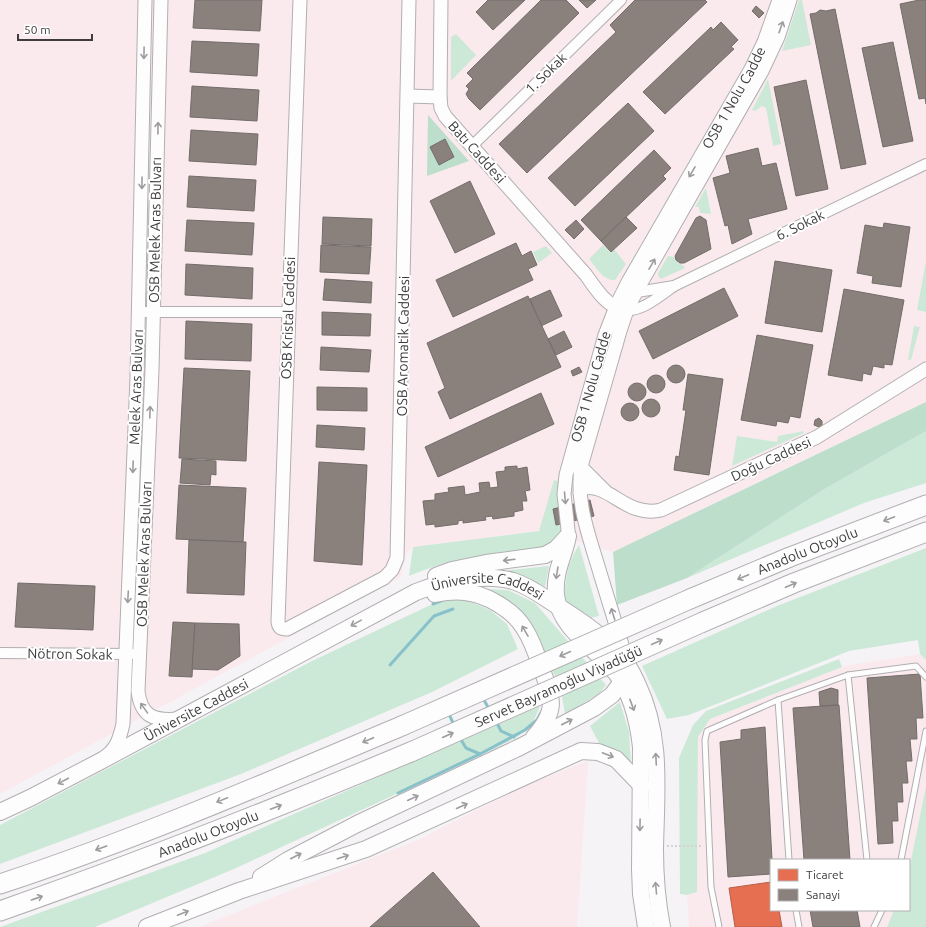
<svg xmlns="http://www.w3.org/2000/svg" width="926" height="927" font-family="Ubuntu,sans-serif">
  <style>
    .industrial { fill: #faeaee }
    .green { fill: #cce9d8 }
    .forest { fill: #bcdecb }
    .shops { fill: #e76f51; stroke: #b4604b }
    .industry { fill: #8a817c; stroke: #736c69 }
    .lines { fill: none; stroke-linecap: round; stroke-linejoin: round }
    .stream { stroke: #88c1ca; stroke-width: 3 }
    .service-casing { stroke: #b1afb1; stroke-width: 7 }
    .minor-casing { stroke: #b1afb1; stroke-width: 12 }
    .tertiary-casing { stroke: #b1afb1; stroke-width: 15 }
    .primary-casing { stroke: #b1afb1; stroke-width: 18 }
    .motorway-casing { stroke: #b1afb1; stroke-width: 21 }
    .path { stroke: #d4d2d4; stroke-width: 2; stroke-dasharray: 2 2; stroke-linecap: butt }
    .service { stroke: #fefdfe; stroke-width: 5 }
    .minor { stroke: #fefdfe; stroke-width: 10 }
    .tertiary { stroke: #fefdfe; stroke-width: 13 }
    .primary { stroke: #fefdfe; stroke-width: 16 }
    .motorway { stroke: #fefdfe; stroke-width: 19 }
    .motorway-bridge-casing { stroke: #b1afb1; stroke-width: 21; stroke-linecap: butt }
    .motorway-bridge { stroke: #fefdfe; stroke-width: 19 }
    .oneway { stroke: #9e9c9e }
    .labels { text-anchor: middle; stroke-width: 4; stroke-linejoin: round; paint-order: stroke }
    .street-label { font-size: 14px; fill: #3e3c3e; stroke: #fff }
  </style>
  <rect width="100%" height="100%" fill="#f6f3f6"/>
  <g class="industrial">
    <path d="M0,0h926v402l-313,150 -73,-21 -127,16 -8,8 -4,22 -401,217z"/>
    <path d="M920,654l6,6v126l-17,84v-10h-138v50h123l-7,17h-198l-2,-32 10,-3 1,-155 12,-18 134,-53z"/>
    <path d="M588,761l-11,166h-378l221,-88 102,-52z"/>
  </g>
  <g class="green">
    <path d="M799,0h3l9,45 -29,6z"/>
    <path d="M456,34l20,21 -25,26v-44z"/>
    <path d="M768,79l13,65 -8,2 -7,-38 -4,-2 -7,5 -3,-1z"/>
    <path d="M706,188l5,26 -11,-1 -1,-6h-4z"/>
    <path d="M603,245l8,8 3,-4 12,15 -11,16c-12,1 -19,-13 -26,-21z"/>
    <path d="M546,246l6,7 -14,10 -5,-11z"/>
    <path d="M668,256l6,1c2,6 8,6 11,11l-24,11 -3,-3v-3z"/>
    <path d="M926,261v51l-9,-2z"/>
    <path d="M914,326l6,1 -9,33h-3z"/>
    <path d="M804,431v2l-72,33 5,-30 40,6 1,-6z"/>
    <path d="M926,431v52l-62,20 -177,75 136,-88z"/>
    <path d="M554,480l5,2 2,49c-3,6 -7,12 -14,15 -12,6 -32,4 -46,6 -32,5 -62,11 -92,24l4,-29 126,-16z"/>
    <path d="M579,545l20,71 -12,3 -23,-17c1,-21 3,-39 15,-57z"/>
    <path d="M926,548v112l-6,-6 -2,-14 -69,11 -160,64 -22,4 -25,-53 135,-60z"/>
    <path d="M549,566l-4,21 -43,-16z"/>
    <path d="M488,589l20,1 27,13 71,82 -7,9 -34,20 -4,-23 -23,-54 -21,-31z"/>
    <path d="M464,599l26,11 17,14 11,25 -86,43 -191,82 -241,90v-39l312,-164 129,-61z"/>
    <path d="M839,659l3,8 -132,52 -12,18 -1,155 -10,3 -7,-1 -1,-136 14,-33 13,-14z"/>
    <path d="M620,702l9,30 2,32 -14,-12 -18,-9 -9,-17z"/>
    <path d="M540,706l-8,19 -15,12 -19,10 -264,122 -139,58h-95l205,-74z"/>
    <path d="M926,786v141h-39l7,-17h15v-40z"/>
  </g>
  <g class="forest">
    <path d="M428,115l41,46 -42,15z"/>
    <path d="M926,402v29l-103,59 -136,88 -70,27 -4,-53z"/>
  </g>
  <path class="shops" d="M771,882v28h8l3,17h-47l-6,-39z"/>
  <g class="industry">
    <path d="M195,0h67l-2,31 -67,-3z"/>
    <path d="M488,0h37l-32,30 -17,-18z"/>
    <path d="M541,0h25l13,13 -99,97 -11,-11 -3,-5 3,-5 -3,-3 7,-7 -6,-6z"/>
    <path d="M579,0h17l-9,8z"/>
    <path d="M635,0h70l2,2 -180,171 -28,-29 117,-112 -6,-7z"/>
    <path d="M919,0h7v104l-1,-6 -6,1 -19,-95z"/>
    <path d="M756,6l8,7 -5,5 -7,-7z"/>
    <path d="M835,9l31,155 -25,5 -31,-155 6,-1 4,-3 6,1z"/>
    <path d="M721,22l17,18 -7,7 3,2 -69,65 -22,-22 68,-65 2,3z"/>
    <path d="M192,41l67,3 -2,32 -67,-4z"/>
    <path d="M893,42l20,99 -30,6 -21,-99z"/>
    <path d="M806,80l22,109 -32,7 -22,-109z"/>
    <path d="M192,86l67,4 -2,31 -67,-4z"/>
    <path d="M628,103l26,28 -79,75 -27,-28z"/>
    <path d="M191,130l67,4 -2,31 -67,-4z"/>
    <path d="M445,139l9,18 -15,8 -9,-18z"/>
    <path d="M758,148l4,18 14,-3 11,46 -39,10 4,15 -20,10 -4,-19 -3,1 -12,-48 17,-5 -4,-17z"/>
    <path d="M654,150l17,18 -8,8 3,3 -65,62 -20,-21z"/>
    <path d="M189,176l67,4 -2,31 -67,-4z"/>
    <path d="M470,181l25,53 -40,19 -25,-52z"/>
    <path d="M700,216l6,4 5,29 -27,14h-4l-4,-3 -1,-4 21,-38z"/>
    <path d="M323,217l49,2 -1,27 -49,-2z"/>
    <path d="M626,217l11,11 -26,24 -10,-11z"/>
    <path d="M187,220l67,3 -2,32 -67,-4z"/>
    <path d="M576,220l8,9 -10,10 -9,-9z"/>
    <path d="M884,223l26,4 -9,60 -29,-4 1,-7 -16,-3 8,-48 18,3z"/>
    <path d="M516,243l6,13 9,-5 6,14 -9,4 5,11 -80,37 -17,-37z"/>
    <path d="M321,245l50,2 -2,27 -49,-2z"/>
    <path d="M775,261l57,9 -10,62 -57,-9z"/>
    <path d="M186,264l67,4 -1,31 -67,-4z"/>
    <path d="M325,279l47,3 -1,21 -48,-3z"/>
    <path d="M724,288l14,28 -85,43 -14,-28z"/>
    <path d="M844,289l60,11 -12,65 -8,-1v4l-11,-2 -2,9 -8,-2 -1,8 -34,-6z"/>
    <path d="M550,290l12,26 -21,10 -11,-27z"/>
    <path d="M528,296l33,71 -111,52 -12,-27 7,-4 -18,-45z"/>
    <path d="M322,312l49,2 -1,22 -48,-1z"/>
    <path d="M186,321l66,3 -1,37 -66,-2z"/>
    <path d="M564,331l8,16 -16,8 -8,-16z"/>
    <path d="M757,335l56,10 -13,73 -10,-2 -2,7 -11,-2 -1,5 -35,-6z"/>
    <path d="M321,347l50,3 -2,22 -49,-2z"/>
    <circle cx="676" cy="374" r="9"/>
    <path d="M579,367l3,5 -9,4 -2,-5z"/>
    <path d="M184,368l66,3 -4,90 -67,-3z"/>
    <path d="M688,374l35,5 -14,96 -35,-5 2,-14 3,1 7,-47h-3z"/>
    <circle cx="656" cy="384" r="9"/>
    <circle cx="637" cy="392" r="9"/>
    <path d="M317,387l50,1v23l-50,-1z"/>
    <path d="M541,393l13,31 -116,53 -13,-30z"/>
    <circle cx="651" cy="408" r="9"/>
    <circle cx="630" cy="412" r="9"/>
    <path d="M819,418l3,3v4l-3,2 -5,-2 1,-5z"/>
    <path d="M317,425l48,3 -1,22 -48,-3z"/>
    <path d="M182,459l34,2v14l-5,-1 -1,11 -30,-2z"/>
    <path d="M319,462l48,3 -5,100 -48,-4z"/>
    <path d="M517,466v3l10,-2 3,23 -5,1 2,10h-5l1,9 -9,2v4l-21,3 -1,-3 -7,1 1,3 -23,3v-3l-5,1v3l-23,3v-3l-9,1 -3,-24 12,-1v-6l14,-2 -1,-4 16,-2 1,9 15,-3 -1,-9 10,-1 1,6 8,-1 -2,-15 9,-1v-4z"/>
    <path d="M179,485l67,3 -3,54 -67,-3z"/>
    <path d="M590,500l4,16 -38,9 -3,-16z"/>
    <path d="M189,540l57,2 -2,53 -57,-2z"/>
    <path d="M18,583l77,3 -2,44 -78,-3z"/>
    <path d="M173,622l22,1 -3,54 -23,-1z"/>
    <path d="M195,623l44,1 1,32 -22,14 -26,-1z"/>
    <path d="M920,674l3,44h-7l1,21h-7l2,22h-6l2,22h-6l1,19h-6l1,19h-6l1,22 -15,1 -11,-166z"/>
    <path d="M831,688l7,2v15l-18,1 -1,-14z"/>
    <path d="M839,705l11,155h-46l-11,-152z"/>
    <path d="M765,727l7,133h-1v14l-43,3 -8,-135 21,-3v-9z"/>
    <path d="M433,872l47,55h-110z"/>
    <path d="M810,910h47l3,17h-47z"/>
  </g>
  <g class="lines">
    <g class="stream">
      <path d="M433,604l10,-4"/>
      <path d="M390,665l44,-49 19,-7"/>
      <path d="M483,698l7,13"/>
      <path d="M448,712l6,13"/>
      <path d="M496,721l5,10 13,6"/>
      <path d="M460,738l6,10 14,6"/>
      <path d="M398,793l82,-39 45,-24 12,-10 5,-9"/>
    </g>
    <defs>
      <g id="service">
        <path d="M848,675l19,185"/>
        <path d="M778,700l11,160"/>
        <path d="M901,860l25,-129"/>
        <path d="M796,910l3,17"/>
        <path d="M719,927l-8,-40 -6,-147 2,-9 71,-31 70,-25 68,-9 10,11"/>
        <path d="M874,927l8,-17"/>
      </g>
      <g id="minor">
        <path d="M472,146l149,-146"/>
        <path d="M674,286l252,-122"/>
        <path d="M622,310c19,3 38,-14 52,-24l-43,7"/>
        <path d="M139,312h149"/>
        <path d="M0,653l132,1"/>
      </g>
      <g id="tertiary">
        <path d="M161,0l-9,370 -14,321c3,26 16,30 40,28"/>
        <path d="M300,0l-22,622c1,6 3,7 9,7l97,-51 8,-8 5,-12 12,-558"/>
        <path d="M441,0l-1,97 1,11 4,8 141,159c10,14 19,29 36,35"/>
        <path d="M408,96l32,1"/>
        <path d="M574,466l7,1 24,24"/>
        <path d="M580,493l4,-5c26,-5 42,30 77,22l156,-73 109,-68"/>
        <path id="s1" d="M568,536v-6l-4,-36 2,-19 39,-140 12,-31 11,-22 123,-213 13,-27 15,-42"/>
        <path d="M627,661c-9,-29 -18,-58 -27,-88 -10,-35 -26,-73 -18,-110l38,-132 7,-21 10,-20 125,-219 16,-34 12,-37"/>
        <path d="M106,756c11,-8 14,-19 17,-32l14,-347 8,-377"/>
      </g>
      <g id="primary">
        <path d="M568,536c-4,21 -14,35 -12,59 4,35 40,53 60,78 16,21 22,48 25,74l-1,122 1,25 5,33"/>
        <path d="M436,576l16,-6 34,-7 59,-8 11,-6 11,-12"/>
        <path d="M435,594c10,-2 20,-3 30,-2 21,2 48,18 59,36 7,11 12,24 16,37 12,32 19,44 -6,72"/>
        <path id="s2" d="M0,812l30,-14 67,-35 319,-171c27,-11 68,-19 97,-11 16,5 29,15 43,24 21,13 44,28 62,47 8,9 14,20 19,31 26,54 19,108 18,166 0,26 2,52 7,78"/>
        <path d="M261,877l27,-17 69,-36 163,-77 74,-39 18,-13 9,-12 7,-18"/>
        <path d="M147,927l92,-36 127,-42 215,-98 17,1 18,7 26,27"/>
      </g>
      <g id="motorway">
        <path id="s3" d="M690,599l100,-42 136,-52"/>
        <path d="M703,622l91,-39 132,-51"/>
        <path d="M0,884c137,-45 271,-103 404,-159"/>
        <path id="s4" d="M0,911c140,-49 277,-103 413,-160"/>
      </g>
    </defs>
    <use href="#service" class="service-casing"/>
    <use href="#minor" class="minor-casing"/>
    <use href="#tertiary" class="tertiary-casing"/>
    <use href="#primary" class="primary-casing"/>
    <use href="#motorway" class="motorway-casing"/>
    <path class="path" d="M667,846h35"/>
    <use href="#service" class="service"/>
    <use href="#minor" class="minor"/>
    <use href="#tertiary" class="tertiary"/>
    <use href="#primary" class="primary"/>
    <use href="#motorway" class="motorway"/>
    <defs>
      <g id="motorway-bridge">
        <path d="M404,725l286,-126"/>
        <path id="s5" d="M413,751l290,-129"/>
      </g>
    </defs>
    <use href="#motorway-bridge" class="motorway-bridge-casing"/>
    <use href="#motorway-bridge" class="motorway-bridge"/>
  </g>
  <defs><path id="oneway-shaft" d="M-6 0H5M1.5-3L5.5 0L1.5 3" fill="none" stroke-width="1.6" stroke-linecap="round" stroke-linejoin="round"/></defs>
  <g class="oneway">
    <use href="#oneway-shaft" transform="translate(781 27) rotate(-71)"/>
    <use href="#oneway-shaft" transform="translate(144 53) rotate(91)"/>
    <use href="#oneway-shaft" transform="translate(158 128) rotate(-89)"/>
    <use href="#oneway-shaft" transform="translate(692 172) rotate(120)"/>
    <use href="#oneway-shaft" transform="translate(142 183) rotate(91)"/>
    <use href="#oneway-shaft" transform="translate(652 264) rotate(-60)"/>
    <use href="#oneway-shaft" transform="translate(150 412) rotate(-88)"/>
    <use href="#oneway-shaft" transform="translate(133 467) rotate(92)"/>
    <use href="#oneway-shaft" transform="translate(565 498) rotate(85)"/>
    <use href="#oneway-shaft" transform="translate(889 519) rotate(159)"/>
    <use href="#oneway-shaft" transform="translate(509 560) rotate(173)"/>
    <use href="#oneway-shaft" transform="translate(557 573) rotate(99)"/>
    <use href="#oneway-shaft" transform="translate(743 577) rotate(157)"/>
    <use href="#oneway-shaft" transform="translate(791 585) rotate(-23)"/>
    <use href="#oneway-shaft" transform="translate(128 597) rotate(93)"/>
    <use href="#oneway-shaft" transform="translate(613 614) rotate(-107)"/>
    <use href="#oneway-shaft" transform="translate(356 623) rotate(151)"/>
    <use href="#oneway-shaft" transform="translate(525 631) rotate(-120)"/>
    <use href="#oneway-shaft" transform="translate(657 642) rotate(-24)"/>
    <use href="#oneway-shaft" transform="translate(565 654) rotate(156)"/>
    <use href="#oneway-shaft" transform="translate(632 705) rotate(70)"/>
    <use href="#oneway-shaft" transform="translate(144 708) rotate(-125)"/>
    <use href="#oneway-shaft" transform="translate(567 722) rotate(-27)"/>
    <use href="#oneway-shaft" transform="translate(448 735) rotate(-24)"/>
    <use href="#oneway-shaft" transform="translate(368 740) rotate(157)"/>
    <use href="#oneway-shaft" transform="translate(608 755) rotate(21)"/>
    <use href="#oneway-shaft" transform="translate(656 759) rotate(-93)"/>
    <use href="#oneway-shaft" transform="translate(63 781) rotate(152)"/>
    <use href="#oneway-shaft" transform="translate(413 798) rotate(-25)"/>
    <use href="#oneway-shaft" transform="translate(222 800) rotate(158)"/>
    <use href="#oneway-shaft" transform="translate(462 806) rotate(-24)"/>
    <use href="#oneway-shaft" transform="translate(276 807) rotate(-21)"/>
    <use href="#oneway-shaft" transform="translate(640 825) rotate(91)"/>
    <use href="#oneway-shaft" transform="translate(101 848) rotate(160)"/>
    <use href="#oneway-shaft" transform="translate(296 856) rotate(-27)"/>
    <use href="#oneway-shaft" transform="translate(343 857) rotate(-18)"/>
    <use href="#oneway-shaft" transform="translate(656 888) rotate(-95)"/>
    <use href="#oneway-shaft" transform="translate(37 898) rotate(-19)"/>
    <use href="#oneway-shaft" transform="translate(183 913) rotate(-21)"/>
  </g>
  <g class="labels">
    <g class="street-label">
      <text transform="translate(546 73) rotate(-44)" y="5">1. Sokak</text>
      <text dy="5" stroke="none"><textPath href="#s1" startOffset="477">OSB 1 Nolu Cadde</textPath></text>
      <text transform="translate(477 152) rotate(48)" y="5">Batı Caddesi</text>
      <text transform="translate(800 225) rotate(-26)" y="5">6. Sokak</text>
      <text transform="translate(155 230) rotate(-89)" y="5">OSB Melek Aras Bulvarı</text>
      <text transform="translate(288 318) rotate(-88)" y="5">OSB Kristal Caddesi</text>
      <text transform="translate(403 346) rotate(-89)" y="5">OSB Aromatik Caddesi</text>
      <text transform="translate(136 387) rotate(-88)" y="5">Melek Aras Bulvarı</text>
      <text dy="5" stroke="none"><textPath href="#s1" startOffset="153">OSB 1 Nolu Cadde</textPath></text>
      <text transform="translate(771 459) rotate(-25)" y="5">Doğu Caddesi</text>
      <text dy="5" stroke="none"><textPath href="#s3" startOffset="127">Anadolu Otoyolu</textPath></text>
      <text transform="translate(144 554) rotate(-88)" y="5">OSB Melek Aras Bulvarı</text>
      <text dy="5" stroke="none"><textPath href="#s2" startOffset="545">Üniversite Caddesi</textPath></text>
      <text transform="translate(70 654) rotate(1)" y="5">Nötron Sokak</text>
      <text dy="5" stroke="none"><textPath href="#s5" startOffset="159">Servet Bayramoğlu Viyadüğü</textPath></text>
      <text dy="5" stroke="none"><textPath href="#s2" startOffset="221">Üniversite Caddesi</textPath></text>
      <text dy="5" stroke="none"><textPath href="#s4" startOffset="222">Anadolu Otoyolu</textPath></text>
    </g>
  </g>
  <rect x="770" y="859" width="140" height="52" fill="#ffffff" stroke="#b2b1b2"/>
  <rect x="778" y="869" width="20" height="12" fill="#e76f51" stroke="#b2b1b2"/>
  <text x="806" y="879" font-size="12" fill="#3e3c3e">Ticaret</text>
  <rect x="778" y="889" width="20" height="12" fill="#8a817c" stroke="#b2b1b2"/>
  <text x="806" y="899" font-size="12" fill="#3e3c3e">Sanayi</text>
  <path d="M18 34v6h74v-6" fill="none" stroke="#3e3c3e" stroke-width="2"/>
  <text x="24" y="34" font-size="12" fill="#3e3c3e" stroke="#ffffff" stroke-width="3" paint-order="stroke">50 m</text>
</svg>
